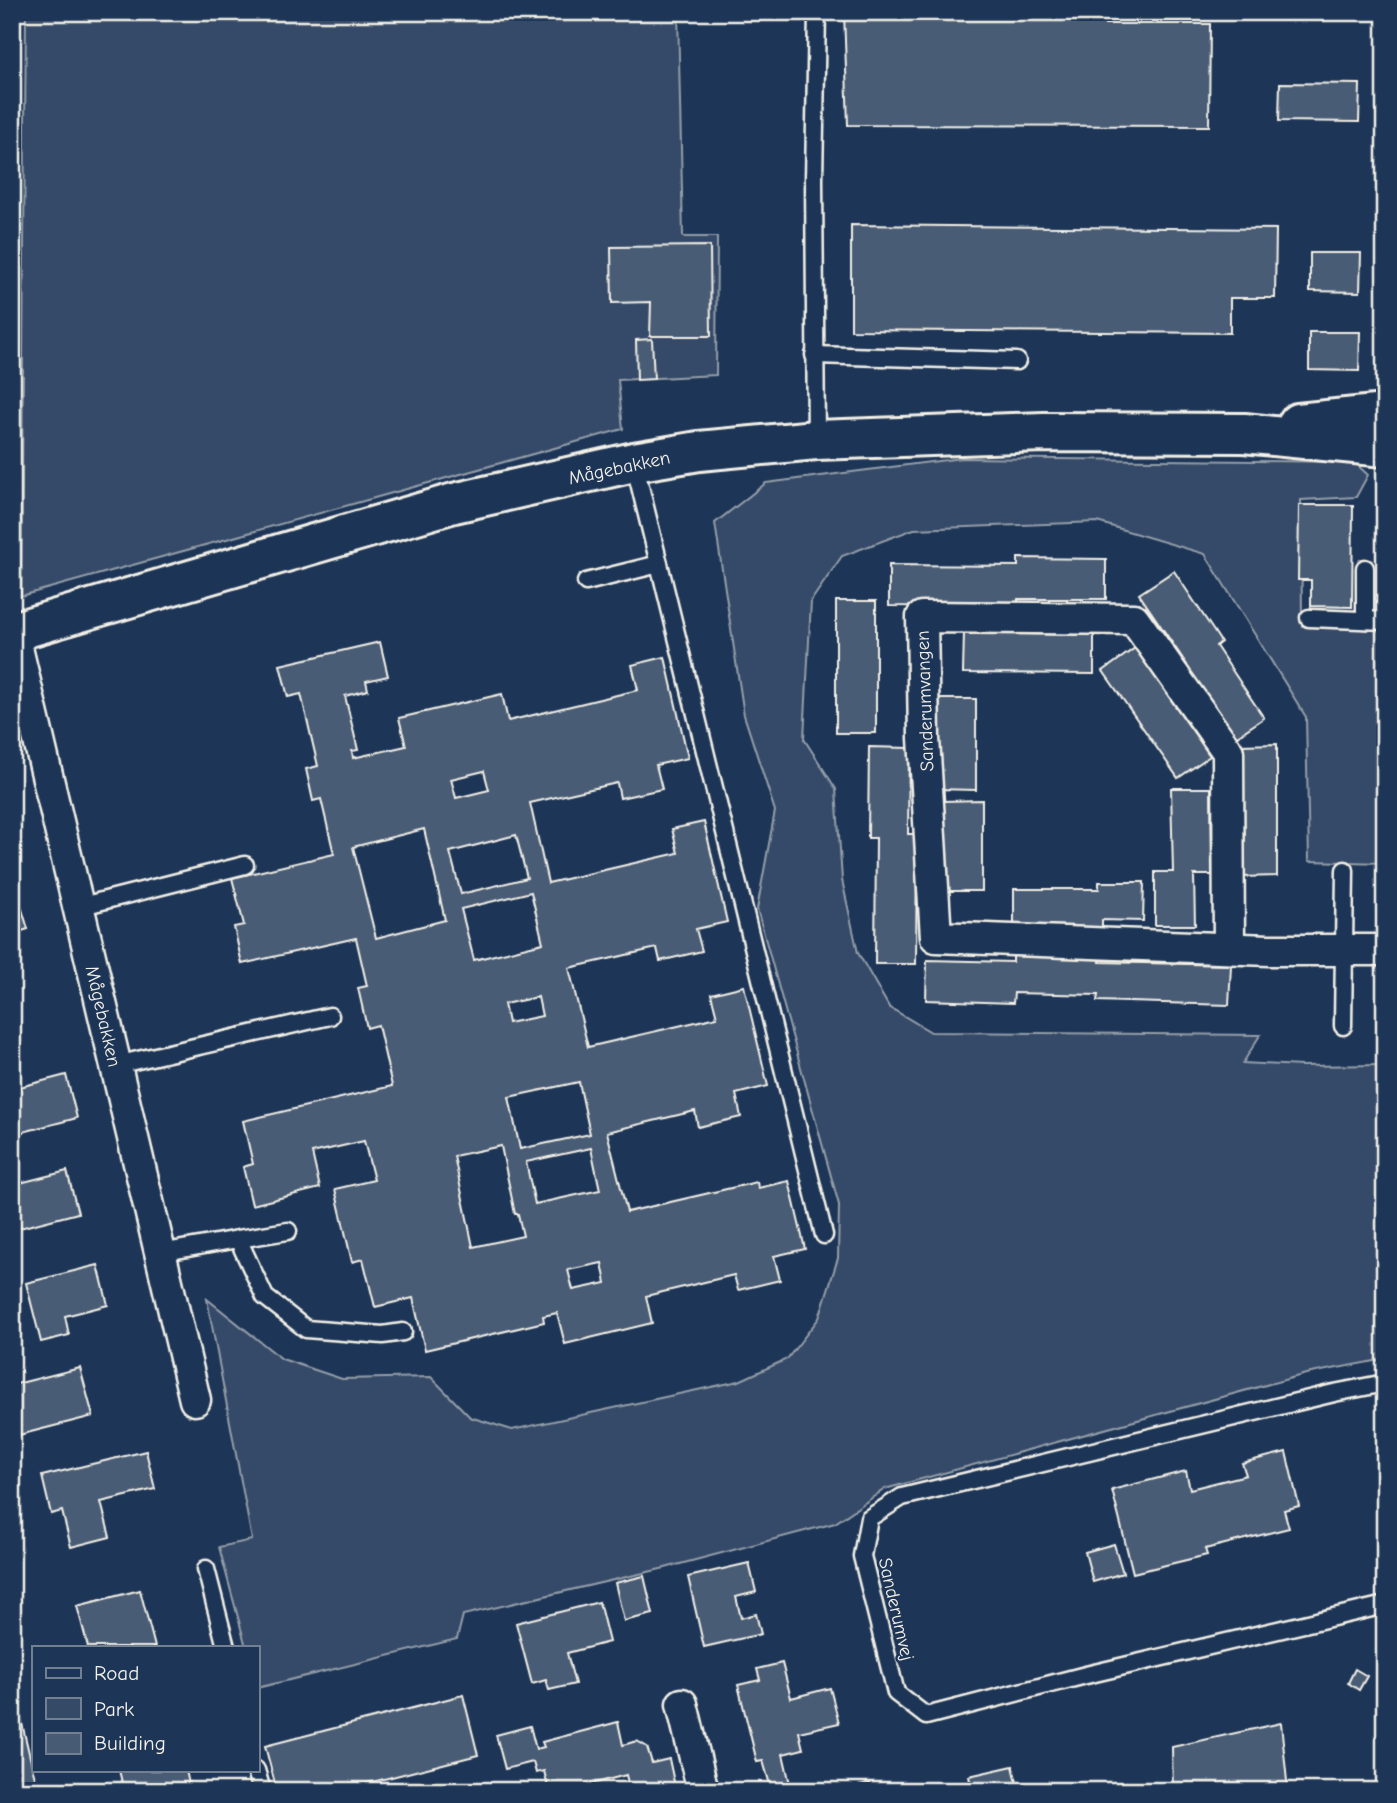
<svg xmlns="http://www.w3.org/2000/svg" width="1397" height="1803" font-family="'Comic Neue',sans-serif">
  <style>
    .green { fill: #354a67; stroke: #949ea8; stroke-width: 2 }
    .building { fill: #485b74; stroke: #f4f1e8; stroke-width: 2; fill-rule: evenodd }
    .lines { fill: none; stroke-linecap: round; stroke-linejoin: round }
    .lane-casing { stroke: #f4f1e8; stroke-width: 21 }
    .street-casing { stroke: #f4f1e8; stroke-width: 35 }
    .secondary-casing { stroke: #f4f1e8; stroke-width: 44 }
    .lane { stroke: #1d3557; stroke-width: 16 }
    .street { stroke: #1d3557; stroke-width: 30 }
    .secondary { stroke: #1d3557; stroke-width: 38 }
    .labels { text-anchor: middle; stroke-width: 5; stroke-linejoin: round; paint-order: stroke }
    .street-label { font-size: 19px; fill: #f4f1e8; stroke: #1d3557 }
  </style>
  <rect width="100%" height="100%" fill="#1d3557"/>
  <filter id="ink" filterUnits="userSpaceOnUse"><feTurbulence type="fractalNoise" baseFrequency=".0143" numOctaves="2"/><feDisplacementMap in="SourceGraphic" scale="14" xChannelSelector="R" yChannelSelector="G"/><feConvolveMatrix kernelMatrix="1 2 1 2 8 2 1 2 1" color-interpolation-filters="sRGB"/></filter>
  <g filter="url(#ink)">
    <g class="green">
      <path d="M26,12h652l5,225h34l-1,138 -98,5 5,49 -602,167z"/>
      <path d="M962,458l392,4 14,13 -12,22 -55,3 1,126 83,4 -2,233 -74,-2 -3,-144 -101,-163 -108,-32 -183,7 -72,27 -31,45 -7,138 32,50 6,91 16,73 31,54 42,25 329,3 -17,28 59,3 83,-1v294l-79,15 -421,115 -50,34 -170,45 -202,47 -6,24 -200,49v-41h-11l-27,-100 33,-7 -45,-241 75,60 60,20 89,-2 39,40 42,13 227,-49 48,-22 32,-41 19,-60 1,-53 -82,-296 18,-98 -31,-96 -29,-192 51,-40z"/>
    </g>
    <g class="building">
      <path d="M844,12h262l-1,12h105l-1,102 -361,-1z"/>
      <path d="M1280,83l80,1 -1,38 -80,-1z"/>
      <path d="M851,225l425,4 -1,69h-45v35l-379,-3z"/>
      <path d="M710,246l1,90h-61l1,-34 -39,1 -1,-56z"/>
      <path d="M1310,253h51l-1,39 -50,-1z"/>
      <path d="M1309,332h51l-1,39 -50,-1z"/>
      <path d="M652,339l2,40 -17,1 -1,-40z"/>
      <path d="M1299,505h54l-1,102 -41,-1v-26h-13z"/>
      <path d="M1018,558l88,1v40h-88v8l-129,-1v-41l129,1z"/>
      <path d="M1174,571l47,71 -5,4 48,72 -33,22 -49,-72 5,-3 -48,-71z"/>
      <rect x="836" y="601" width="40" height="132"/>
      <path d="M964,633l130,2v39l-131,-1z"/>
      <path d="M380,642l8,34 -22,5 2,9 -23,6 13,54 -6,1 1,7 53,-12 -7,-28 103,-24 6,27 130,-31 -6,-25 33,-8 23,101 -32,7 6,24 -42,9 -3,-15 -87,20 18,80 130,-30 -6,-24 32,-7 23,100 -31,7 6,22 -42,10 -3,-13 -88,20 19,79 129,-30 -6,-23 33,-8 24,100 -32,8 5,23 -43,10 -3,-16 -88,21 20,80 130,-30 1,6 31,-7 16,68 -31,7 6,24 -42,10 -4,-15 -88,21 6,27 -87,21 -8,-31 -14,3 1,6 -119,28 -12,-52 -38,9 -12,-48 -11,3 -17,-73 39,-9 -10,-39 -52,12 8,35 -68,17 -9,-38 10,-3 -10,-43 149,-35 -14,-61 -11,3 -9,-40 9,-2 -11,-48 -114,26 -8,-37 10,-2 -12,-47 102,-24 -13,-55 -8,2 -7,-32 12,-3 -17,-72 -13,3 -8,-32zM484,771l5,19 -33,8 -5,-19zM424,829l21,91 -69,18 -23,-91zM516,835l11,43 -66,16 -11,-42zM531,892l12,51 -69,17 -13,-51zM538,997l4,19 -34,7 -4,-19zM579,1082l11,52 -70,15 -11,-52zM501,1146l14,68h3l5,22 -50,11 -19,-91zM591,1148l9,42 -65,14 -9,-42zM602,1263l4,20 -33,7 -5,-20z"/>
      <path d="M1135,648l75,108 -32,22 -75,-107z"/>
      <path d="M935,699h41v91l-41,-1z"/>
      <path d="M1277,744v132l-36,1 -1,-132z"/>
      <path d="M869,747l40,1 -1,86h9l-1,130h-41l1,-126h-8z"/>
      <path d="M1171,788h40l1,87h-18l1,50h-40v-53h18z"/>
      <path d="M982,800v91h-38l-1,-90z"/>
      <path d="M1099,882h45l-1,39 -41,-1v9l-88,-1v-39h85z"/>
      <path d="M12,886h3l13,43 -16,5z"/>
      <path d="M1013,952l88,2 -1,8 131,3 -2,40 -132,-4 1,-6 -84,-2 -1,10 -87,-3 1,-40 86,2z"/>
      <path d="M12,993l8,33 -8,2z"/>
      <path d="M66,1075l11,43 -62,16 -3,-10v-35z"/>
      <path d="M67,1171l11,42 -66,17v-45z"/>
      <path d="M98,1265l10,40 -43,11 4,19 -28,7 -15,-59z"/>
      <path d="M80,1368l13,48 -74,19 -7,-26v-24z"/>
      <path d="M146,1451l9,38 -54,13 9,35 -39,10 -9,-36 -11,3 -9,-38z"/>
      <path d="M1286,1452l13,54 -15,4 5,18 -84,21 2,6 -74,18 -21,-83 74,-19 4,18 56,-14 -4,-12z"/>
      <path d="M1114,1544l9,29 -30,9 -8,-30z"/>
      <path d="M749,1563l7,29 -20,5 5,21 15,-4 5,20 -57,13 -16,-70z"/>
      <path d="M644,1576l9,38 -29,7 -9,-38z"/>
      <path d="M140,1590l15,57h-67l-11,-41z"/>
      <path d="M599,1602l10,40 -42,11 8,31 -26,6 -3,-10 -14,4 -16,-61z"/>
      <path d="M782,1663l9,35 39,-10 9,35 -40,9 4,17 -20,5 7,30 5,-2 3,9h-36l9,-3 -8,-27 -6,1 -19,-77 22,-5 -3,-11z"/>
      <path d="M1355,1669l12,7 -8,14 -11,-7z"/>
      <path d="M12,1681l21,89 6,21h-27z"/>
      <path d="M463,1695l15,60 -141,36h-60l-12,-45z"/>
      <path d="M618,1722l5,23 14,-4 10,6 5,16 17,-4 7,32h-46l-4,-16 -61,16h-16l-5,-20 -8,2 -3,-11 -28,7 -9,-34 34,-9 6,23 8,-2 -2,-5z"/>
      <path d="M1281,1723l7,68h-115l-1,-44z"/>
      <path d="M1013,1766l6,25h-47l-3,-15z"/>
      <path d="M119,1770h67l4,19 -66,2z"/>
      <path d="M870,1783l2,8h-34z"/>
    </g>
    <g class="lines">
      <defs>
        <g id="lane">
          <path d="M814,355l203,6"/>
          <path d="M816,440l-2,-260 3,-168"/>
          <path d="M634,462l190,773"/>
          <path d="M586,582l73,-18"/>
          <path d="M1309,618l76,3"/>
          <path d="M1365,620v-52"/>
          <path d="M78,907l167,-42"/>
          <path d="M1343,1026l2,-156"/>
          <path d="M116,1065l214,-49"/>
          <path d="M238,1239l50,-8"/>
          <path d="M160,1253l78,-14 27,58 41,32 77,6 20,-3"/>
          <path d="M1385,1383l-51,10 -432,104 -33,21 -7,38 34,137 30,23 160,-41 299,-70"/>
          <path d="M206,1569l20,78"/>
          <path d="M256,1770l6,21"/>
        </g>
        <g id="street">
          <path d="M13,631l182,769"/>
          <path d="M1229,948l-1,-196 -94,-133 -212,-2 2,121 12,199 333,13h116"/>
          <path d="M682,1704l21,87"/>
        </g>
        <g id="secondary">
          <path d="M1298,423l87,-9"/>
          <path d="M12,632l442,-129 180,-41 65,-11 117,-11 228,-8 200,1 141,14"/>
        </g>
      </defs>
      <use href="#lane" class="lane-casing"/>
      <use href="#street" class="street-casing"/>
      <use href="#secondary" class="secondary-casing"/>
      <use href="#lane" class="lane"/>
      <use href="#street" class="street"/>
      <use href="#secondary" class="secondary"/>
    </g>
  </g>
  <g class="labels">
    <g class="street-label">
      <text transform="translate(619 467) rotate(-12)" y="7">Mågebakken</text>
      <text transform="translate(924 701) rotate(-92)" y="7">Sanderumvangen</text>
      <text transform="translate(104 1016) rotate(77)" y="7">Mågebakken</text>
      <text transform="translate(897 1609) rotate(77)" y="7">Sanderumvej</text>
    </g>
  </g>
  <rect width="1397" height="1803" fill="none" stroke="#1d3557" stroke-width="42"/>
  <rect x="21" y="21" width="1355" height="1761" fill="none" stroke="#f4f1e8" stroke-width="2.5" filter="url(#ink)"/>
  <rect x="32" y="1646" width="228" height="126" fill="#1d3557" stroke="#738091" stroke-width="2"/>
  <rect x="46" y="1668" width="35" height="10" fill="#1d3557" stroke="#738091" stroke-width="2"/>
  <text x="94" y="1680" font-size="21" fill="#f4f1e8">Road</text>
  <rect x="46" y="1698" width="35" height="21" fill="#354a67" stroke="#738091" stroke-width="2"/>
  <text x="94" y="1716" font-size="21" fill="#f4f1e8">Park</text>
  <rect x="46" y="1733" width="35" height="21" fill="#485b74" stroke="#738091" stroke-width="2"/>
  <text x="94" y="1750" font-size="21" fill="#f4f1e8">Building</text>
</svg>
